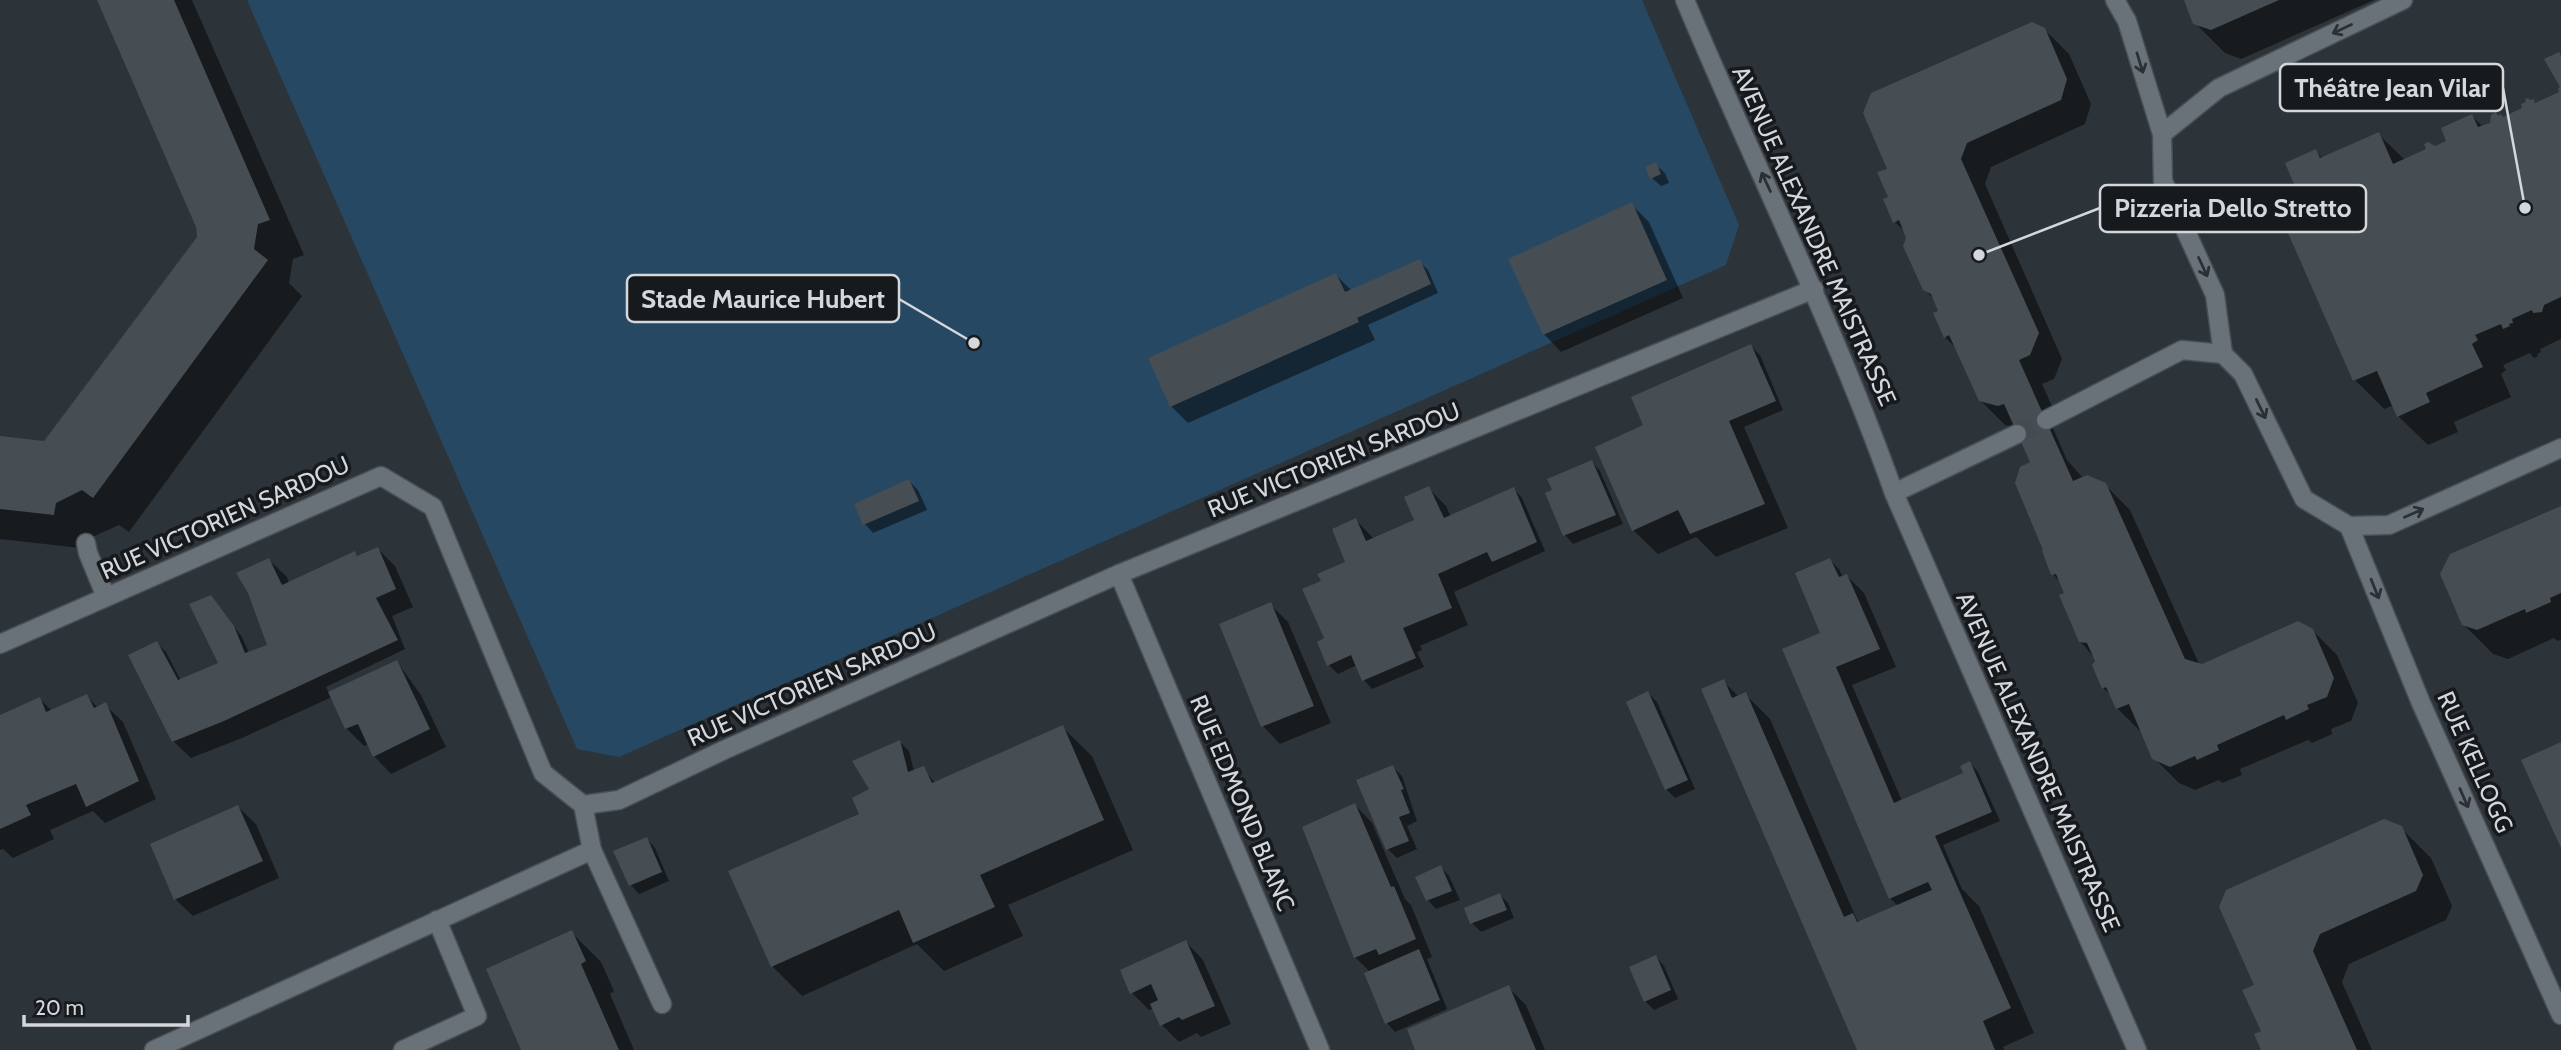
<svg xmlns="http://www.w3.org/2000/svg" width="2561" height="1050" font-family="Cabin,sans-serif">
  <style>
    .green { fill: #274862 }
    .shadow { fill: #0007 }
    .building { fill: #464e54 }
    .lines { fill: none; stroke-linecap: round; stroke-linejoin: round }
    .minor-tunnel { stroke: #454c51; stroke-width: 18; stroke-dasharray: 18 9; stroke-linecap: butt }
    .service-casing { stroke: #4a4f55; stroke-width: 21 }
    .pedestrian-casing { stroke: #4a4f55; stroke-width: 21 }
    .minor-casing { stroke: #4a4f55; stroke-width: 21 }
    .service { stroke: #6a7279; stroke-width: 18 }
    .pedestrian { stroke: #6a7279; stroke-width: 18 }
    .minor { stroke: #6a7279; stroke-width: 18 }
    .oneway { stroke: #2c3034 }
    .labels { text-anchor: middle; stroke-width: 7; stroke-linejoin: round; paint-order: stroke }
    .street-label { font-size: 24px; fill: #d4d8dc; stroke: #171a1d }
    .leader { fill: none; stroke: #d4d8dc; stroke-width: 2.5 }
    .callout-dot { fill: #d4d8dc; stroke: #171a1d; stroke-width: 2.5 }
    .callout { fill: #171a1d; stroke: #d4d8dc; stroke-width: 2.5 }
    .callout-label { font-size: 26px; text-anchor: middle; font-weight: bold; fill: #d4d8dc }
  </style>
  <rect width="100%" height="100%" fill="#2c3339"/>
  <path class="green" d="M247,0h1395l97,225 -13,40 -1107,492 -42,-8z"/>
  <g class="shadow">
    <path d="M99,0h93l112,255 -11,4 -4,24 13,13 -173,236 -10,-7 -29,13 -1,11 -89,-10v-101l45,5 154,-205 -1,-12z"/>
    <path d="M2186,0h188l-133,59 -16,-6 -30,-30z"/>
    <path d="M2044,29l25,25 22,50 -6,20 -94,43 -6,17 77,175 -8,20 -12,5 14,31 -7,4 18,41 16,18 22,7 25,25 70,156 112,-36 25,25 21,48 -7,18 -20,8 1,5 -20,9 -4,-3 -68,29 2,6 -20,8 -3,-3 -24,10 -16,-7 -25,-25 -12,-25 -25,-25 -5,-12 -9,-8 -6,-27 -17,-20 -13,-47 -5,-10 -9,-10 -20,-111 -16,-35 -12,-3 -25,-25 -23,-51 -12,-12 -8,-35 -13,-13 -17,-55 -12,-12 -6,-52z"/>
    <path d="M2561,88v251l-21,10 1,3 -4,2 1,2 -4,2 -4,-5 -27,12 3,5 -5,4 10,23 -57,25 4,10 -30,13 -30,-29 -4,-11 -10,4 -29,-29 -49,-171 10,-58 7,8 55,-25 27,26 44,-18 23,-26 11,11 16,-10 4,1 21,-9 10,-8 3,3 24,-11z"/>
    <path d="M1656,165l9,8 4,10 -8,3 -9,-8z"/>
    <path d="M1631,204l18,18 34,76 -122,54 -17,-18z"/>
    <path d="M1419,261l9,9 10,23 -70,32 7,15 -187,83 -17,-17 165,-131 16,16z"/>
    <path d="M1751,346l9,9 23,55 -39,17 44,101 -72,29 -20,-20 -38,17 -25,-24 12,-104z"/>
    <path d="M1592,462l8,9 23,53 -50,20 -8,-9 -18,-41z"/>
    <path d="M909,481l9,9 9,20 -54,23 -8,-9 -8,-19z"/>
    <path d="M1428,488l18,18 5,11 63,-28 8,9 23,53 -91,41 14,33 -48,21 2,4 -5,2 7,15 -52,22 -8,-9 -7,-15 -19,9 -9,-9 -10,-23 7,-3 -3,-56 24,-20 9,-43 18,19 43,-18z"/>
    <path d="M2561,507v133l-4,1 -3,-3 -46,21 -15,-5 -30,-30z"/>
    <path d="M378,549l17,17 18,41 -21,9 13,33 -79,38 3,6 68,-31 24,33 25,52 -55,27 -17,-18 -5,-12 -5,2 -18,-18 -14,-31 -90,41 -51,20 -18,-17 -16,-98 9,9 15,29 39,-17 -9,-67 31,40 7,16 20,-6v-87l18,17 2,6 66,-30 4,4z"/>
    <path d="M1830,560l9,9 4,9 4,-2 17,17 32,74 -44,18 50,116 64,-27 4,-11 8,9 22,49 -57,24 19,44 17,17 55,127 -31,14 1,3h-145l-136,-369 16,16 6,-3 25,25 87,201 3,2 38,-16 -8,-8 -68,-265z"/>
    <path d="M1270,604l18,18 43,101 -51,21 -17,-18 -42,-101z"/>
    <path d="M1648,693l9,9 38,87 -20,9 -9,-9z"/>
    <path d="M87,696l11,12 7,-3 18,17 33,77 -51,24 -12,-12 -43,19 4,9 -41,19 -10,-9 -3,1v-133l40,-18 12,12z"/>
    <path d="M1062,727l30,29 41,94 -125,55 15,31 -79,35 -27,-27 -115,52 -30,-30 89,-151 11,-26 28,-47 9,9 5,20 9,-3 12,15z"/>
    <path d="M1393,767l9,9 15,45 -10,5 10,23 -20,9 -9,-9z"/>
    <path d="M1355,805l17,18 33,76 6,6 21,52 -5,2 20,50 -52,23 -8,-9 -17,-51 -15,-15z"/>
    <path d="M238,807l18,17 23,54 -86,38 -18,-17z"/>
    <path d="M2401,828l30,30 21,48 -6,14 -97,44 -7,18 30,68h-109v-18l-7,-46z"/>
    <path d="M647,839l8,9 14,33 -30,13 -8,-9z"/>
    <path d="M1441,867l8,9 11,24 -24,9 -8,-9z"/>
    <path d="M1500,895l8,8 6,15 -33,14 -9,-9 -6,-14z"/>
    <path d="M571,932l30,30 13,29 -4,3 24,56h-113z"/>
    <path d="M1186,942l17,18 28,64 -30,13 -4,-4 -18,9 -17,-17 -8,-17 -5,2 -17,-17z"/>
    <path d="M1656,957l8,9 14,33 -24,11 -9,-9z"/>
    <path d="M1508,987l18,18 19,45h-128z"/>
  </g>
  <g class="building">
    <path d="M97,0h77l96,220 -12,4 -4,25 14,11 -175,238 -11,-8 -26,13 -2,12 -54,-6v-73l44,5 153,-204 -1,-10z"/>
    <path d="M2184,0h95l-68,30 -18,-6z"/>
    <path d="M2032,22l13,6 22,51 -6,21 -94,43 -6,16 78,174 -9,22 -11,5 54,121 14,-6 19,8 79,176 17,5 96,-43 15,8 21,49 -7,19 -20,8 2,4 -23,11 -2,-5 -67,30 2,5 -22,10 -2,-4 -25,11 -18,-8 -23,-55 -13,5 -10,-22 -4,2 -10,-24 3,-4 -8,-18 -8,-1 -20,-47 5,-2 -8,-19 -5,1 -9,-24 1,-1 -28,-67 5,-16 10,-5 -26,-58 -6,2 -19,-5 -30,-66 -5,3 -11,-25 5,-2 -7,-17 -8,-4 -20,-44 3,-8 -7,-18 -6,3 -10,-24 5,-2 -11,-25 10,-3 -24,-56 8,-20z"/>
    <path d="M2559,52l2,4v241l-17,8 -2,7 -9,1 -1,-3 -20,9 1,4 -4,1 1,2 -7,3 -2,-5 -26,11 3,5 -6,4 11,23 -57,26 4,9 -33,15 -20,-46 -24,10 -72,-164 23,-9 -19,-45 31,-14 4,9 59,-26 14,32 33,-15 -2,-5 4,-2 7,4 11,-5 -5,-13 31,-14 6,13 12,-4 1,-8 5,-3 2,4 3,-2 2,3 19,-9 -1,-4 5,-2 -1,-3 3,-1 2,2 4,-1 1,4 24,-11 -1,-4 2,-1 -16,-28z"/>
    <path d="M1656,162l5,12 -11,5 -5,-12z"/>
    <path d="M1632,202l35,78 -124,55 -35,-76z"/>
    <path d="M1420,259l11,25 -74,34 2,4 -189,85 -22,-49 188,-85 9,19z"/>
    <path d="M1751,344l25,57 -47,20 36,83 -75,30 -12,-24 -46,21 -37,-84 48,-22 -12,-28z"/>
    <path d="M1592,460l24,55 -53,21 -18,-43 7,-3 -5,-11z"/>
    <path d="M909,479l10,22 -56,24 -9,-21z"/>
    <path d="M1429,486l15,32 70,-31 23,55 -45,20 -5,-10 -49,22 14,34 -49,20 13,30 -54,23 -11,-26 -24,11 -10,-24 7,-4 -22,-49 19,-8 -4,-7 28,-12 -13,-33 24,-11 10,23 48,-21 -10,-23z"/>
    <path d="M2561,506v87l-11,5 1,4 -25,11 -1,-4 -48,21 -15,-5 -22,-51 10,-20z"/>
    <path d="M378,547l18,42 -20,9 22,42 -174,81 -52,21 -44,-87 29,-14 21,39 40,-17 -29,-59 22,-9 23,31 11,27 22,-8 -19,-52 -12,-20 33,-15 13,27 73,-34 2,5z"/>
    <path d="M1830,558l9,19 8,-3 33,75 -44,18 58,136 69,-30 -3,-7 10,-5 22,51 -57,24 76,172 -28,13 12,29h-138l-156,-361 23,-10 8,19 14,-6 98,225 9,-4 4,9 75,-32 -4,-8 -39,17 -107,-250 38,-16 -25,-60z"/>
    <path d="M1271,602l43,104 -53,21 -42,-103z"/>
    <path d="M397,660l33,69 -57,28 -15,-33 -13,5 -17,-37z"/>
    <path d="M1648,691l40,89 -23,10 -39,-88z"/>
    <path d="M87,694l7,14 12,-6 33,79 -53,26 -10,-23 -50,21 5,10 -31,14v-114l40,-18 6,15z"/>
    <path d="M1063,725l41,95 -124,55 15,32 -82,36 -14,-33 -128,57 -43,-96 131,-57 -7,-16 17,-9 -17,-28 48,-21 8,32 16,-6 8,17z"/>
    <path d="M2561,742v106l-40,-88z"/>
    <path d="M1393,765l11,24 -3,1 9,23 -11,4 10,24 -23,9 -30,-70z"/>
    <path d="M1355,803l36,84 3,-1 22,53 -37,16 -3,-6 -22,9 -52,-131z"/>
    <path d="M238,805l25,56 -89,39 -24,-56z"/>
    <path d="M2384,819l18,7 21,49 -7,16 -96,43 -7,17 44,99h-96l-7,-16 7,-3 -19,-41 12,-5 -35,-78 7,-17z"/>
    <path d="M647,837l15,35 -33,14 -16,-35z"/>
    <path d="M1441,865l11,26 -26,10 -11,-24z"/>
    <path d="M1500,893l7,17 -37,14 -6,-16z"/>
    <path d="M572,930l14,31 -5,3 38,86h-98l-35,-81z"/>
    <path d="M1186,940l29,66 -33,14 -3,-3 -19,9 -10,-22 8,-4 -7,-16 -21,10 -10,-24z"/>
    <path d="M1419,949l21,51 -55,24 -21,-51z"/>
    <path d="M1656,955l15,35 -27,12 -15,-35z"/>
    <path d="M1509,985l27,65h-121l-8,-21z"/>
  </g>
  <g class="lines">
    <path class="minor-tunnel" d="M2017,434l29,-14"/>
    <defs>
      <g id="service">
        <path d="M583,805l9,45 70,154"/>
        <path d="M154,1050l438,-200"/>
        <path d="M403,1050l74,-34 -40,-96"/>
      </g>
      <path id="pedestrian" d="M86,543l2,10 18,44"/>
      <g id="minor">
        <path d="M1685,0c69,165 149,324 209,493l243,557"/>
        <path d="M2115,0l12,21 35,113 1,47 52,114 8,59"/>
        <path d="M2162,134l57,-46 184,-88"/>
        <path d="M2046,420l136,-70 41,4 20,20 61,125 45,27 40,-1 172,-77"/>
        <path d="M1894,493l123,-59"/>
        <path d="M2349,526l72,177 140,312"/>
        <path d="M1119,574l201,476"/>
        <path d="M0,644l381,-168 52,31 110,266 40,32 36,-5 105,-50 395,-176 695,-285"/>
      </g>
    </defs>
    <use href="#service" class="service-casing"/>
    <use href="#pedestrian" class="pedestrian-casing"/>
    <use href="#minor" class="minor-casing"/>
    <use href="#service" class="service"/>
    <use href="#pedestrian" class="pedestrian"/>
    <use href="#minor" class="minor"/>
  </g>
  <defs><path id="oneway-shaft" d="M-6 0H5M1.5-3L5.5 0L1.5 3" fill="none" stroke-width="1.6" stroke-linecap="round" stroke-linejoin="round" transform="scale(1.75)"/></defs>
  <g class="oneway">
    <use href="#oneway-shaft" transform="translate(2342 29) rotate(155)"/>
    <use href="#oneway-shaft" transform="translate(2140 63) rotate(73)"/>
    <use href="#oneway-shaft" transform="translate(1766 182) rotate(-115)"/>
    <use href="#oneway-shaft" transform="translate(2203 267) rotate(65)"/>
    <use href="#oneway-shaft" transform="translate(2261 409) rotate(64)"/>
    <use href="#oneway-shaft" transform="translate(2414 513) rotate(-24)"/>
    <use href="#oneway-shaft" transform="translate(2375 589) rotate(68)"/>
    <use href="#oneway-shaft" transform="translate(2464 798) rotate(66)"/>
  </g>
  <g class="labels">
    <g class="street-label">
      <text transform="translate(1814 236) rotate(66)" y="8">AVENUE ALEXANDRE MAISTRASSE</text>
      <text transform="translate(1334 460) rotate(-22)" y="8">RUE VICTORIEN SARDOU</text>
      <text transform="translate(225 518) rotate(-24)" y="8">RUE VICTORIEN SARDOU</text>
      <text transform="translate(812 685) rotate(-24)" y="8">RUE VICTORIEN SARDOU</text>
      <text transform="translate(2038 762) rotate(66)" y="8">AVENUE ALEXANDRE MAISTRASSE</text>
      <text transform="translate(2475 762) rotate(66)" y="8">RUE KELLOGG</text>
      <text transform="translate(1242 803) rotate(67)" y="8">RUE EDMOND BLANC</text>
    </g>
  </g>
  <path class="leader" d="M2525 208L2503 88M1979 255L2100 208M974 343L899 299"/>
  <g class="callout-dot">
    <circle cx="2525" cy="208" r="7"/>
    <circle cx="1979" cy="255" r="7"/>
    <circle cx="974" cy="343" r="7"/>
  </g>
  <g class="callout">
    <rect x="2280" y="64" width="223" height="47" rx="7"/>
    <rect x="2100" y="185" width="266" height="47" rx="7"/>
    <rect x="627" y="275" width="272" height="47" rx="7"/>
  </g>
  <g class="callout-label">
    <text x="2392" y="97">Théâtre Jean Vilar</text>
    <text x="2233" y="217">Pizzeria Dello Stretto</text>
    <text x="763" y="308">Stade Maurice Hubert</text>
  </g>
  <path d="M24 1015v10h164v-10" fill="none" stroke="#d4d8dc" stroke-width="3.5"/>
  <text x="35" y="1015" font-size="21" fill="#d4d8dc" stroke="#171a1d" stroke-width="5" paint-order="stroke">20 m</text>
</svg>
